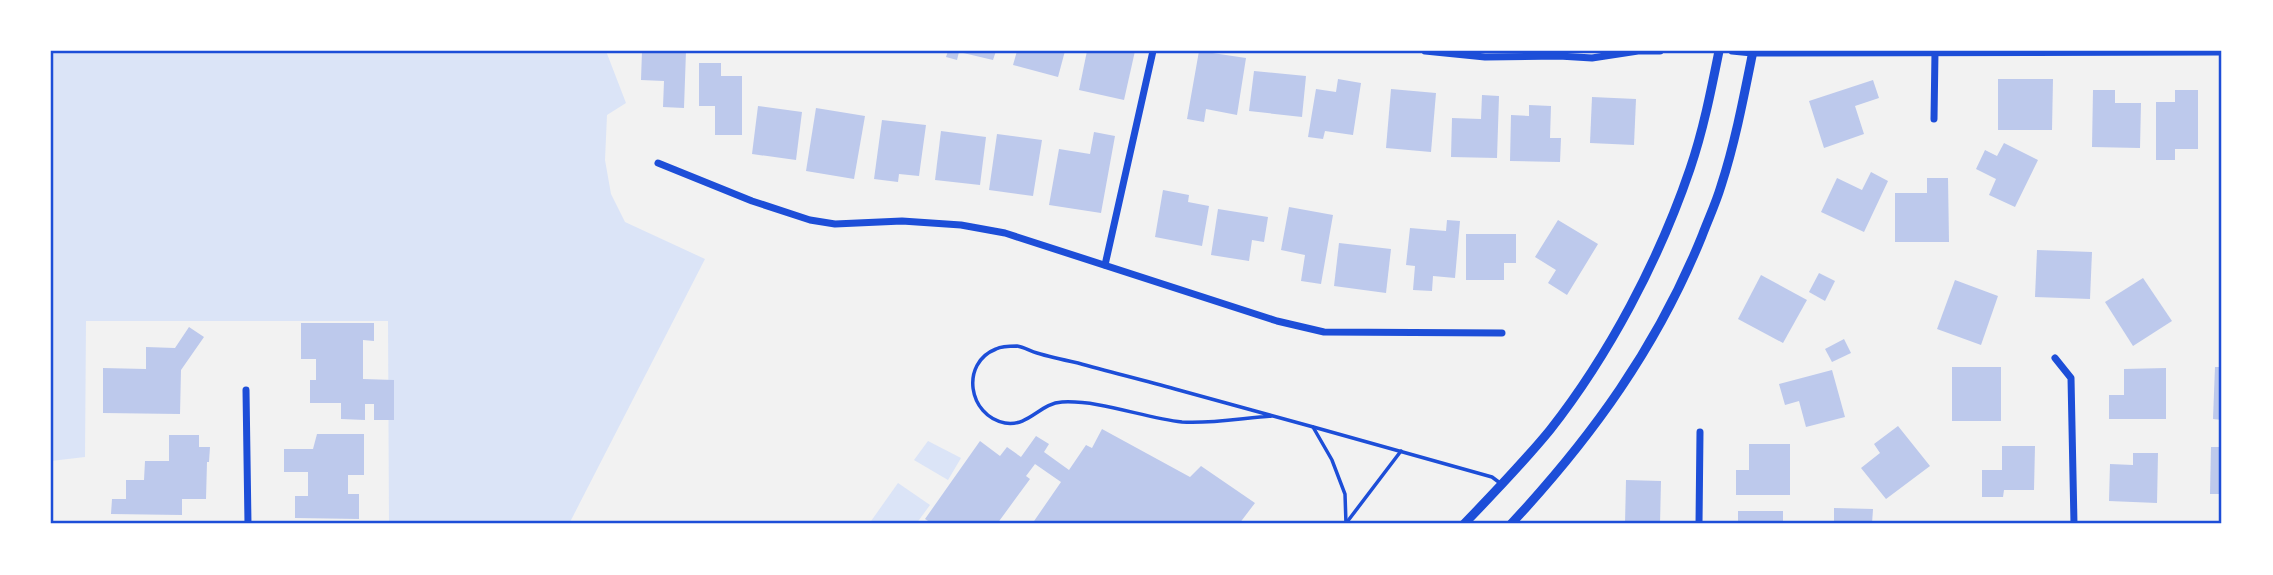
<svg xmlns="http://www.w3.org/2000/svg" width="2273" height="575" font-family="'Roboto Condensed',sans-serif">
  <style>
    .green { fill: #dbe4f7 }
    .building { fill: #bdc9ec }
    .lines { fill: none; stroke-linecap: round; stroke-linejoin: round }
    .service { stroke: #1d4ed8; stroke-width: 3.5 }
    .minor { stroke: #1d4ed8; stroke-width: 7 }
    .tertiary { stroke: #1d4ed8; stroke-width: 9 }
    .neatline { fill: none; stroke: #1d4ed8; stroke-width: 2.5 }
  </style>
  <rect width="100%" height="100%" fill="#f2f2f2"/>
  <g class="green">
    <path d="M51,51h555l20,52 -19,12 -2,45 6,34 14,28 80,37 -136,265h-180l-1,-203h-302l-1,136 -34,4z"/>
    <path d="M928,441l33,17 -13,22 -34,-20z"/>
    <path d="M898,483l32,22 -14,19h-47z"/>
  </g>
  <g class="building">
    <path d="M642,51h44l-2,57 -21,-1 1,-26 -23,-1z"/>
    <path d="M948,51h48l-3,9 -34,-8 -2,8 -11,-3z"/>
    <path d="M1017,51h48l-7,26 -45,-12z"/>
    <path d="M1087,51h48l-11,49 -45,-10z"/>
    <path d="M1199,51l47,7 -9,57 -31,-6 -2,13 -17,-3z"/>
    <path d="M699,63h22v13h21v59h-27v-29h-16z"/>
    <path d="M1254,71l52,5 -4,41 -53,-6z"/>
    <path d="M1338,79l23,4 -8,52 -28,-4 -2,8 -15,-2 8,-48 20,3z"/>
    <path d="M1998,79h55l-1,51h-54z"/>
    <path d="M1873,80l6,18 -24,8 9,28 -40,14 -15,-47z"/>
    <path d="M1391,89l45,4 -5,59 -45,-4z"/>
    <path d="M2093,90h22v13h26l-1,45 -48,-1z"/>
    <path d="M2175,90h23v59h-23v11h-19v-58h19z"/>
    <path d="M1482,95l17,1 -2,62 -46,-1 1,-39 29,1z"/>
    <path d="M1592,97l44,2 -2,46 -44,-2z"/>
    <path d="M1529,105l22,1 -1,32h11l-1,24 -50,-1 1,-46 18,1z"/>
    <path d="M758,106l44,6 -6,48 -44,-6z"/>
    <path d="M816,108l49,8 -11,63 -48,-8z"/>
    <path d="M882,120l44,5 -7,51 -20,-2 -1,8 -24,-3z"/>
    <path d="M941,131l45,6 -6,48 -45,-5z"/>
    <path d="M1094,132l21,4 -14,77 -52,-8 10,-56 31,5z"/>
    <path d="M997,134l45,6 -9,56 -44,-6z"/>
    <path d="M2004,143l34,17 -23,47 -26,-12 7,-16 -20,-10 9,-19 12,6z"/>
    <path d="M1871,172l17,9 -24,51 -43,-20 16,-34 25,12z"/>
    <path d="M1927,178h21l1,64h-54v-49h32z"/>
    <path d="M1163,190l26,5 -1,7 21,4 -7,40 -47,-9z"/>
    <path d="M1289,207l44,8 -12,69 -20,-3 4,-26 -24,-5z"/>
    <path d="M1218,209l50,8 -4,25 -12,-2 -3,21 -38,-6z"/>
    <path d="M1447,220l13,1 -5,57 -22,-2 -1,15 -19,-1 2,-24 -9,-1 4,-37 36,3z"/>
    <path d="M1558,220l40,24 -31,51 -19,-12 8,-13 -21,-13z"/>
    <path d="M1466,234h50v29h-12v17h-38z"/>
    <path d="M1339,243l52,6 -5,44 -52,-7z"/>
    <path d="M2037,250l55,2 -2,47 -55,-2z"/>
    <path d="M1819,273l16,8 -10,20 -16,-9z"/>
    <path d="M1761,275l46,25 -24,43 -45,-24z"/>
    <path d="M2143,278l29,43 -39,25 -28,-44z"/>
    <path d="M1955,280l43,16 -17,49 -44,-16z"/>
    <path d="M301,323h73v18l-11,-1v39l31,1v40h-20v-16h-9v16l-24,-1v-16h-31v-23h6v-21h-15z"/>
    <path d="M189,327l15,10 -23,33 -1,44 -77,-1v-45l43,1v-22l29,1z"/>
    <path d="M1844,339l7,14 -19,9 -7,-13z"/>
    <rect x="1952" y="367" width="49" height="54"/>
    <path d="M2215,367h7v53l-9,-1z"/>
    <path d="M2166,368v51h-57v-24h15v-26z"/>
    <path d="M1832,370l13,47 -39,10 -7,-26 -14,4 -6,-21z"/>
    <path d="M1898,426l32,40 -44,33 -25,-31 19,-15 -6,-9z"/>
    <path d="M1102,429l88,48 11,-11 54,37 -16,21h-207l29,-42 -26,-18 -9,12 4,3 -33,45h-64l-8,-5 55,-78 20,15 7,-9 14,10 15,-21 13,8 -5,8 25,18 17,-25 6,3z"/>
    <path d="M317,434h47v41h-16v19h11v25l-64,-1v-22h13v-24h-24v-23h29z"/>
    <path d="M169,435h30v12h11l-1,15h-2l-1,37h-24v16l-71,-1 1,-15h14v-19h18l1,-19h24z"/>
    <path d="M1749,444h41v51h-54v-25h13z"/>
    <path d="M2002,446h33l-1,44h-30l-1,7h-21v-27h20z"/>
    <path d="M2211,447h11v47h-12z"/>
    <path d="M2133,453h25l-1,50 -48,-2 1,-37 23,1z"/>
    <path d="M1626,480l35,1 -1,43h-35z"/>
    <path d="M1834,508l39,1 -1,15h-38z"/>
    <rect x="1738" y="511" width="45" height="13"/>
  </g>
  <g class="lines">
    <g class="service">
      <path d="M1272,416c-29,2 -61,8 -90,6 -38,-4 -81,-22 -120,-20 -22,1 -33,25 -57,21 -37,-7 -45,-60 -9,-74 6,-3 14,-3 21,-3 7,1 13,5 20,7 13,4 27,7 41,10 32,9 65,17 97,26 106,29 211,58 317,88l8,6"/>
      <path d="M1313,427l19,33 13,34 1,30"/>
      <path d="M1347,522l54,-71"/>
    </g>
    <g class="minor">
      <path d="M1425,51l60,6 74,-1 33,2 46,-7h22"/>
      <path d="M1732,51l20,2 470,-1"/>
      <path d="M1934,119l1,-67"/>
      <path d="M658,163l94,38 58,19 25,4 67,-3 59,4 44,8 272,88 47,11 178,1"/>
      <path d="M1105,265l48,-214"/>
      <path d="M2055,358l16,20 3,146"/>
      <path d="M246,390l2,134"/>
      <path d="M1699,524l1,-92"/>
    </g>
    <g class="tertiary">
      <path d="M1464,524c29,-30 59,-61 86,-94 59,-75 109,-170 140,-261 13,-38 21,-78 29,-118"/>
      <path d="M1511,524c81,-87 146,-177 191,-288 6,-16 14,-33 19,-50 14,-43 23,-90 32,-135"/>
    </g>
  </g>
  <rect width="2273" height="575" fill="none" stroke="#ffffff" stroke-width="105"/>
  <rect x="52" y="52" width="2168" height="470" class="neatline"/>
</svg>
